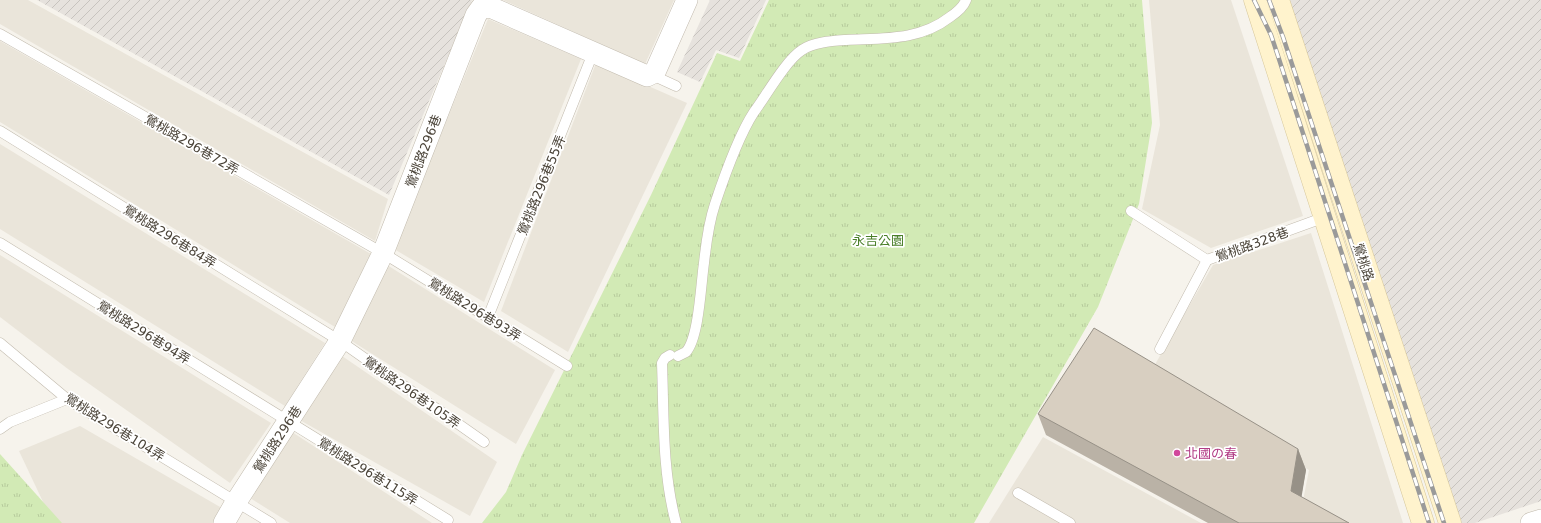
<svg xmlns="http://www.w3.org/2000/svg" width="1541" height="523" font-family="'DejaVu Sans','Noto Sans TC','Noto Sans JP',sans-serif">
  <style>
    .residential { fill: #eae5da }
    .industrial { fill: url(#industrial-furrows) }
    .park { fill: url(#park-tufts) }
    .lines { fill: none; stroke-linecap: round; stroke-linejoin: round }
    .service-casing { stroke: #c2bbae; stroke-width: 11 }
    .minor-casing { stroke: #c2bbae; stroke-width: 22 }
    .secondary-casing { stroke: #d6c79b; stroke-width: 23 }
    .service { stroke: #fff; stroke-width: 10 }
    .minor { stroke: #fff; stroke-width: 21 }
    .secondary { stroke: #fff3cd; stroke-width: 22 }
    .rail-casing { stroke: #9a9a9a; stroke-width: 4.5 }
    .rail { stroke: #fff; stroke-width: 3; stroke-dasharray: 9; stroke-linecap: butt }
    .wall { fill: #bab2a6 }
    .shaded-wall { fill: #979187 }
    .building { fill: #d8cfc1; stroke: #979187 }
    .hotel-dot { fill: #d1479c; stroke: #fff; stroke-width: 1.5 }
    .labels { text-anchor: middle; stroke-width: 3.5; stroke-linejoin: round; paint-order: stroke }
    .street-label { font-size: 13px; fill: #4b4439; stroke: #fff }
    .park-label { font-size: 13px; fill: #4a7f2a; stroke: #fff }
    .hotel-label { font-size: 13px; fill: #b23c85; stroke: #fff; text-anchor: start }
  </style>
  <defs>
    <pattern id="industrial-furrows" width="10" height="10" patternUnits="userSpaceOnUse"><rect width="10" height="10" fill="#e6e2dd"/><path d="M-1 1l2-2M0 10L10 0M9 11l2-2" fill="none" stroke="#c7c3be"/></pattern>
    <pattern id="park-tufts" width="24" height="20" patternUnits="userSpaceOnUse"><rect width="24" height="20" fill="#d2eab5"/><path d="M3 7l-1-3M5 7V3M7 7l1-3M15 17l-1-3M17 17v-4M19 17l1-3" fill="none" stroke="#b6ca9c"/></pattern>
  </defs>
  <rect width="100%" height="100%" fill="#f6f3ec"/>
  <g class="residential">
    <path d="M0,0h28l360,199 -13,42 -375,-217z"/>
    <path d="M503,0h171l-29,64z"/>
    <path d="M1149,0h82l72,216 -92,32 -69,-39 18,-84z"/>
    <path d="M488,19l93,40 -97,243 -90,-53z"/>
    <path d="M0,41l371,213 -36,73 -335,-205z"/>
    <path d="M596,63l91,40 -119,249 -67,-41z"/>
    <path d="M0,144l325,199 -40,63 -285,-177z"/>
    <path d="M1311,233l92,290h-79l-23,-12 8,-41 -159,-97 63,-108z"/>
    <path d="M0,255l271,168 -41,60 -162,-114 -68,-52z"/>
    <path d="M387,265l168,105 -39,74 -166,-104z"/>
    <path d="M342,356l155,106 -27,54 -172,-97z"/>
    <path d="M80,426l147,85 -8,12h-166l-34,-72z"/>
    <path d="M292,432l140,91h-142l-40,-25z"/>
    <path d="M1043,437l158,86h-212z"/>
  </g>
  <g class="industrial">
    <path d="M37,0h435l-83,195z"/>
    <path d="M710,0h56l-27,58 -23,-8 -16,32 -23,-10z"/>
    <path d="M1288,0h253v501l-66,22h-14z"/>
  </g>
  <g class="park">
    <path d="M769,0h373l10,123 -13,81 -41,103 -124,216h-492l24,-31 16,-37 129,-260 66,-142 23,8z"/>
    <path d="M0,454l62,69h-62z"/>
  </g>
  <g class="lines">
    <defs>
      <g id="service">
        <path d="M0,34l383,219 184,113"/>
        <path d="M652,75l24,11"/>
        <path d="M0,131l340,210 144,101"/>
        <path d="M1131,211l76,49"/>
        <path d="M0,243l448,277"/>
        <path d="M488,317l105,-264"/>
        <path d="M0,343l67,56 204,124"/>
        <path d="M1160,349l47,-89 121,-44"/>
        <path d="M670,355l-5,3 -3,5c2,53 0,108 14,160"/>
        <path d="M678,356c2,-1 6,-3 8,-4 13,-14 15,-69 18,-89 2,-19 5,-41 11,-59 9,-27 24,-69 39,-92 12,-16 32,-52 48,-62 12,-8 30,-9 44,-10 37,-2 73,1 104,-23 6,-4 13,-9 16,-17"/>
        <path d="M0,429l10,-7 57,-23"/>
        <path d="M1018,493l52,30"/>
      </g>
      <g id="minor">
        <path d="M224,523l12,-21 104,-161 43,-88 93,-238 5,-7 9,-1 157,69 8,-4 32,-72"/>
        <path d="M1531,523l10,-3"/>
      </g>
      <g id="secondary">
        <path d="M1255,0l168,523"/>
        <path d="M1278,0l172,523"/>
      </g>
    </defs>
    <use href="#service" class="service-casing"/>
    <use href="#minor" class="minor-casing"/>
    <use href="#secondary" class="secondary-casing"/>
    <use href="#service" class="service"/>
    <use href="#minor" class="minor"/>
    <use href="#secondary" class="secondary"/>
    <defs>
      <g id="rail">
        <path d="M1254,0l17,35 7,21 151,467"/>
        <path d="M1269,0l14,37 161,486"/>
      </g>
    </defs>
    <use href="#rail" class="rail-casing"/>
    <use href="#rail" class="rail"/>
  </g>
  <path class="wall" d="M1038,414l260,35 8,21 -5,27 48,26h-141l-162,-88z"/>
  <path class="shaded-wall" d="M1298,449l8,21 -7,42 -8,-21z"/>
  <path class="building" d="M1094,328l204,121 -7,42 58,32h-110l-201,-109z"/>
  <circle class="hotel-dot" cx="1177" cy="453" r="4"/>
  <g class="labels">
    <g class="street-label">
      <text transform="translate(192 144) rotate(30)" y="5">鶯桃路296巷72弄</text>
      <text transform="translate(423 151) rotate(-69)" y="5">鶯桃路296巷</text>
      <text transform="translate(541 185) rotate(-68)" y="5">鶯桃路296巷55弄</text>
      <text transform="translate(170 236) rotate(32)" y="5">鶯桃路296巷84弄</text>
      <text transform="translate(1252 244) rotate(-20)" y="5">鶯桃路328巷</text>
      <text transform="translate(1364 262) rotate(72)" y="5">鶯桃路</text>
      <text transform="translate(475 309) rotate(32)" y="5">鶯桃路296巷93弄</text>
      <text transform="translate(144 332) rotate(32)" y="5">鶯桃路296巷94弄</text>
      <text transform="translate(412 392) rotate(35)" y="5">鶯桃路296巷105弄</text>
      <text transform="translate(115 427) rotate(32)" y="5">鶯桃路296巷104弄</text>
      <text transform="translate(277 439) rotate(-57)" y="5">鶯桃路296巷</text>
      <text transform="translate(368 471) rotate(32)" y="5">鶯桃路296巷115弄</text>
    </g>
    <g class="park-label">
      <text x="878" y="245">永吉公園</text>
    </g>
    <g class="hotel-label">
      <text x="1185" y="458">北國の春</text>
    </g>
  </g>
</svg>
